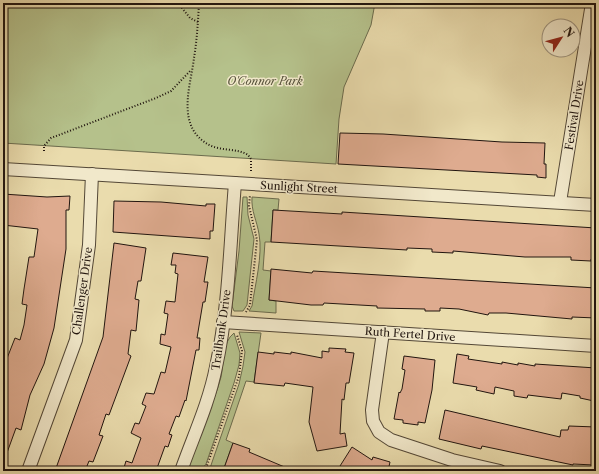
<svg xmlns="http://www.w3.org/2000/svg" width="599" height="474" font-family="'Libre Caslon Text',serif">
  <style>
    .green { fill: #b5c18b; stroke: #6b6b4d }
    .building { fill: #deab8f; stroke: #21150f }
    .lines { fill: none; stroke-linecap: round; stroke-linejoin: round }
    .street-casing { stroke: #534736; stroke-width: 14 }
    .path { stroke: #21150f; stroke-width: 2; stroke-dasharray: 1 2; stroke-linecap: butt }
    .street { stroke: #f1e8ca; stroke-width: 12 }
    .labels { text-anchor: middle; stroke-width: 3; stroke-linejoin: round; paint-order: stroke }
    .park-label { font-size: 11px; font-style: italic; fill: #55513a; stroke: #f1e8ca }
    .street-label { font-size: 11px; fill: #21150f; stroke: #f1e8ca }
  </style>
  <rect width="100%" height="100%" fill="#eadcad"/>
  <filter id="stains"><feTurbulence type="fractalNoise" baseFrequency=".005" numOctaves="4"/><feColorMatrix values="0 0 0 0 .2 0 0 0 0 .09 0 0 0 0 .02 0 0 0 .5 -.17"/></filter>
  <radialGradient id="worn" r=".72"><stop offset=".6" stop-color="#630" stop-opacity="0"/><stop offset="1" stop-color="#630" stop-opacity=".3"/></radialGradient>
  <g class="green">
    <path d="M3,3h372l-4,22 -27,62 -5,32 -3,45 -333,-21z"/>
    <path d="M243,197h4l1,18 6,24 -7,66 -4,6h-9l-2,-5 7,-55z"/>
    <path d="M252,197l27,2 -1,11h-5l-2,32h-6l-2,28 8,1 -2,29 7,1v12l-27,-2 3,-5c3,-21 11,-51 7,-72 -2,-13 -8,-23 -7,-37z"/>
    <path d="M239,332l22,1 -7,49 -8,-1 -20,59 7,3 -10,28h-14l30,-87 4,-18 2,-14z"/>
    <path d="M234,333l6,20 -1,12 -5,18 -28,81 -5,7h-13c6,-31 25,-63 33,-94 3,-14 1,-35 13,-44z"/>
  </g>
  <g class="building">
    <path d="M340,133l43,1 119,8 43,1 -1,21h2v14l-9,-1v-2l-199,-11z"/>
    <path d="M3,194l44,3 23,-1 -1,14h-3v39l-12,79 -10,36 -14,31 -9,35 -5,-2 -12,33 -1,-84 3,-10 -2,-1 11,-28 5,2 4,-15 3,-20 -5,-1 2,-15 5,-32h5l4,-28 -35,-4z"/>
    <path d="M114,201l47,1 45,4v-2h9l-2,27h-3v8l-97,-7z"/>
    <path d="M273,210l69,4v-2l254,16v31h-5v2l-20,-1v-3h-46l-72,-6v2l-21,-1v-3l-25,-1v2l-136,-8z"/>
    <path d="M114,243l32,5 -5,33h-3l-3,18 4,1 -3,31 -5,-1 -3,24 3,2 -22,59 -3,-1 -7,21 4,1 -10,26 -4,-1 -4,10h-30l48,-134z"/>
    <path d="M173,253l35,4 -4,25h4l-3,20h-2l-6,36h3l-1,12h-3l-10,51 -1,-1 -6,17 -3,-1 -7,18 3,1 -4,12 -3,-1 -9,25h-33l3,-10 6,2 9,-25 -10,-5 4,-10 4,1 7,-18 -4,-2 4,-11 8,1 7,-22 4,1 6,-26 -11,-3 1,-10 4,1 3,-21 -4,-1 2,-12 9,1 3,-28 -3,-1 1,-8h-5z"/>
    <path d="M271,269l41,4 1,-2 283,17v30l-24,-1v2l-66,-6h-17l-1,2 -29,-6 -19,-1v3h-15v-2l-48,-1v-2l-53,-3 -1,2h-12l-42,-5z"/>
    <path d="M329,348l17,1 -1,3 9,1 -5,30h-3l-2,17 -2,-1 -2,35 5,-1 2,13 -30,5 -8,-29 4,-35 -28,-4 -1,3 -30,-3 4,-31 16,2v-2l17,2v-2l31,6v-7l7,1z"/>
    <path d="M457,354l12,2 -1,3 34,5v-2l16,3v-2l17,3v-2l61,4 -2,33 -14,-3v-2l-18,-3 -1,6 -33,-4 -1,3 -13,-2v-5l-19,-4 -1,7 -18,-4 1,-3 -24,-4z"/>
    <path d="M404,356l31,4 -3,30 -7,33 -7,-1v3l-15,-2v-3l-9,-1 5,-27 1,1 2,-4 3,-19 -3,-1z"/>
    <path d="M445,410l115,27 1,-7h7l1,-4 27,1v36l-2,2 -21,-1v1l-91,-19 -1,3 -42,-10z"/>
    <path d="M233,443l17,6 -1,3 45,19h-71z"/>
    <path d="M352,447l20,13 1,-3 17,5 -2,9h-40l-8,-5z"/>
  </g>
  <g class="lines">
    <defs>
      <g id="street">
        <path d="M3,169l593,36"/>
        <path d="M560,202l32,-199"/>
        <path d="M223,322l373,24"/>
        <path d="M383,332l-11,78 1,11 6,11 12,8 61,20 48,11"/>
        <path d="M28,471l48,-131 13,-95 3,-71"/>
        <path d="M181,471c12,-34 28,-68 35,-104 13,-60 14,-123 19,-184"/>
      </g>
    </defs>
    <use href="#street" class="street-casing"/>
    <g class="path">
      <path d="M178,3l12,15 8,4"/>
      <path d="M199,3c-1,18 -2,37 -5,55 -3,26 -17,63 9,83 15,12 34,6 45,14l3,4v14"/>
      <path d="M44,151v-5l7,-8 105,-40 15,-7 20,-21"/>
      <path d="M246,312l4,-7 7,-65 -8,-34 1,-11"/>
      <path d="M205,471l34,-95 3,-25 -5,-16"/>
    </g>
    <use href="#street" class="street"/>
  </g>
  <g class="labels">
    <g class="park-label">
      <text x="265" y="85">O'Connor Park</text>
    </g>
    <g class="street-label">
      <text transform="translate(574 115) rotate(-81)" y="4">Festival Drive</text>
      <text transform="translate(299 187) rotate(3)" y="4">Sunlight Street</text>
      <text transform="translate(82 291) rotate(-82)" y="4">Challenger Drive</text>
      <text transform="translate(221 330) rotate(-82)" y="4">Trailbank Drive</text>
      <text transform="translate(410 334) rotate(4)" y="4">Ruth Fertel Drive</text>
    </g>
  </g>
  <rect width="599" height="474" fill="none" stroke="#eadcad" stroke-width="16"/>
  <rect x="4" y="4" width="591" height="466" fill="none" stroke="#21150f" stroke-width="2"/>
  <rect x="8" y="8" width="583" height="458" fill="none" stroke="#21150f"/>
  <g transform="translate(561 38) rotate(54)"><circle r="19" fill="#f1e8ca" stroke="#9e947f"/>
  <path d="M0-3L7 15L0 10L-7 15Z" fill="#8f2418"/>
  <text y="-6" font-size="11" font-weight="bold" text-anchor="middle" fill="#21150f">N</text>
  </g>
  <rect width="100%" height="100%" filter="url(#stains)"/>
  <rect width="100%" height="100%" fill="url(#worn)"/>
</svg>
